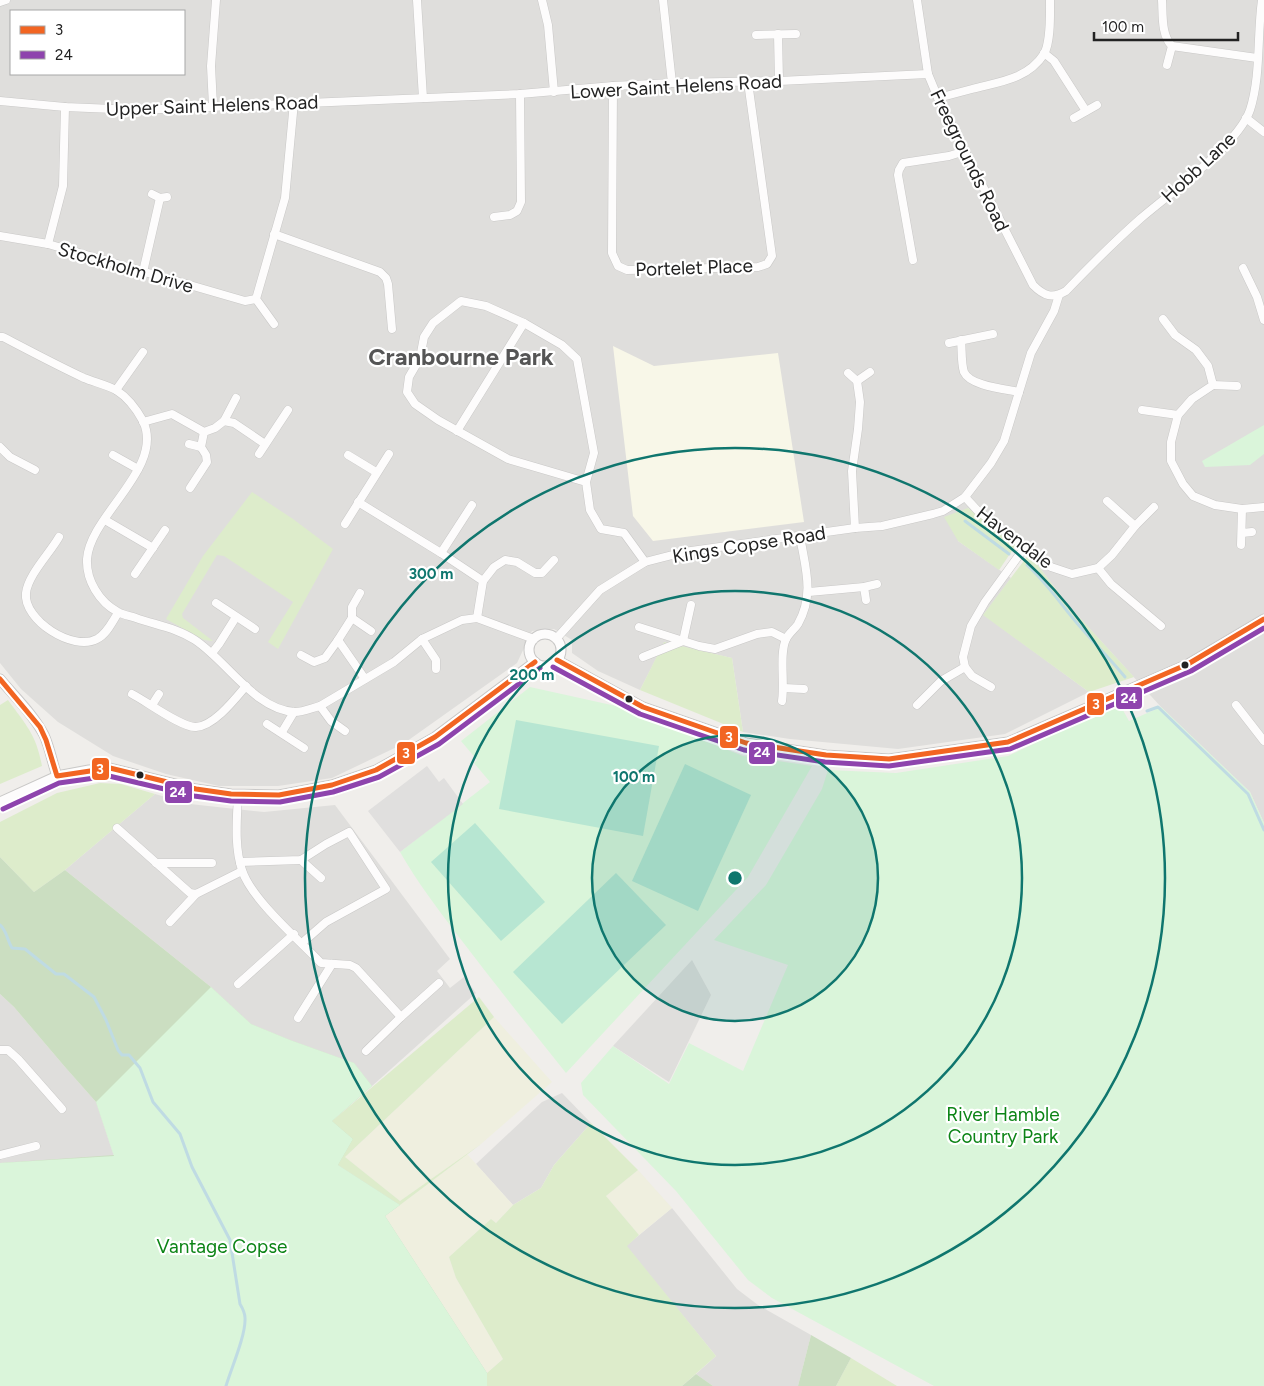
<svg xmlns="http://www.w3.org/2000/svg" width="1264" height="1386" font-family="Figtree,sans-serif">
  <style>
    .residential { fill: #dfdedc; fill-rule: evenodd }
    .education { fill: #f8f7e8 }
    .farmland { fill: #efefdf }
    .grass { fill: #ddeccb }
    .forest { fill: #cbdec1 }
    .park { fill: #daf5da }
    .pitch { fill: #b7e6d2 }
    .parking { fill: #e0dfde }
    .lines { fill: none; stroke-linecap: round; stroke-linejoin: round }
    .stream { stroke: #bfdbe3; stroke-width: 3 }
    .minor-casing { stroke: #c9c8c7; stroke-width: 9 }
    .tertiary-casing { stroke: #c9c8c7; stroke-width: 11 }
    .minor { stroke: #fdfcfc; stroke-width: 8 }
    .tertiary { stroke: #fdfcfc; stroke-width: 9 }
    .bus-1-casing { stroke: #fff; stroke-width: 9 }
    .bus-2-casing { stroke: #fff; stroke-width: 9 }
    .bus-1 { stroke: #f26522; stroke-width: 5 }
    .bus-2 { stroke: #8e44ad; stroke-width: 5 }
    .ring { fill: none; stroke: #0f766e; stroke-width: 2.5 }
    .bus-dot { fill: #222; stroke: #fff; stroke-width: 2 }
    .labels { text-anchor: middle; stroke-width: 4.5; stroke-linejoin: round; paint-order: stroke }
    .street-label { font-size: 19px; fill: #222; stroke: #fff }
    .park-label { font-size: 19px; fill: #0c8416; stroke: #fff }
    .district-label { font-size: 24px; font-weight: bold; fill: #555; stroke: #fff }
    .centre { fill: #0f766e; stroke: #fff; stroke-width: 2.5 }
    .ring-label { font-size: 15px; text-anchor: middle; font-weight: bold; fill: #0f766e; stroke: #fff; stroke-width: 4.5; stroke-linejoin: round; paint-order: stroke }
    .line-badge { stroke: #fff; stroke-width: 2 }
    .badge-label { font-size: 14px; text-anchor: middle; font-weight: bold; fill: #fff }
  </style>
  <rect width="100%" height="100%" fill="#f0eeeb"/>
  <g class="residential">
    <path d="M0,0h1264v823l-14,-31 -89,-85 -92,-101 -40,-52 -61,-46 -10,33 53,37 -27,37 105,77 -84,42 -107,15 -108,-10 -47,-7 -11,-74 -68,-15 -24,47 -42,-19 -26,-18v-13l-18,-11 -22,2 -15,32 -114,81 -71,34 -54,8h-59l-53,-12 -53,-18 -55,-34 -37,-33 -21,-26zM11,11h173v63h-173z"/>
    <path d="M155,794l35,10 74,8 71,-7 115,154 -13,12 13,17 14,-11 12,16 -104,93 -18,-23 -64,-23 -39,-16 -40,-37 -146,-117z"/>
    <path d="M692,960l19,35 -42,87 -56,-36z"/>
    <path d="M0,994l14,13 51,60 31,35 18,54 -114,7z"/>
    <path d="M562,1093l29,30 -37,42 -13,23 -28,17 -37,-41 66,-62z"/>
    <path d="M672,1208l65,81 21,16 53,30 -13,51h-85l-17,-12 20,-18 -90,-110z"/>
  </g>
  <path class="education" d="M613,346l41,20 124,-13 26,169 -151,19 -20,-25z"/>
  <g class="farmland">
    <path d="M494,1017l58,65 -71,62 -14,10 46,51 -17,18 -5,-4 -42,38 7,21 47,81 -16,14 -102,-157 80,-60 -65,45 -55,-44z"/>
    <path d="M638,1170l34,38 -33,27 -33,-39z"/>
  </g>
  <g class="grass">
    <path d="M252,492l41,27 40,30 -55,100 -10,-7 25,-40 -69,-46 -7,-1 -35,59 1,4 30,23 -9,-1 -38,-21 37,-63z"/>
    <path d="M968,508l48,37 -17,25 -41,-29 -14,-24z"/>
    <path d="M1029,554l40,52 65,71 -45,15 -106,-77z"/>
    <path d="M664,642l68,16 11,74 -103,-42z"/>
    <path d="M8,700c18,25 28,34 34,66l-42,18v-79z"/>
    <path d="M100,783l21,1 34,10 -90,76 -31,22 -34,-35v-35l57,-29z"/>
    <path d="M479,997l15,20 -149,140 55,44 81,-57 -81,61 -62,-40 -6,-44z"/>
    <path d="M591,1123l47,47 -32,26 33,39 -12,11 89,110 -34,30h-195v-13l16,-14 -47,-81 -7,-21 42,-38 5,4 17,-18 28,-17 13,-23z"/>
    <path d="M851,1358l46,28h-61z"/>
  </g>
  <g class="forest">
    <path d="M0,857l34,35 31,-22 146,117 40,37 39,16 64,23 18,23 -40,35 21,18 -15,26 62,40 -15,11 102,157v13h-487v-223l114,-8 -18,-53 -31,-35 -51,-60 -14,-13z"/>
    <path d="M811,1335l40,23 -15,28h-38z"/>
    <path d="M696,1374l17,12h-31z"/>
  </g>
  <g class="park">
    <path d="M1264,425v29l-14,11 -45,2 -3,-6z"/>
    <path d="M530,687l86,19 127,50 69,10 -64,111 -182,196c-36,-45 -72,-90 -107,-136 -21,-28 -42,-55 -59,-85l90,-70 -16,-19 3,-3 -16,-19z"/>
    <path d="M1119,703l10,18 32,-14 89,85 14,31v563h-330l-162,-88 -24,-18 -72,-89 -93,-96 -2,-12 32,-37 56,38 20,-41 54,28 45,-106 -74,-25 52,-55 56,-96 6,-19 68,3 112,-17z"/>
    <path d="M211,987l40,37 39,16 64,23 18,23 -40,35 21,18 -15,26 62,40 -15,11 102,157v13h-487v-223l114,-7 -18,-54z"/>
  </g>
  <g class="pitch">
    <path d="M516,720l143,26 -16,90 -144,-27z"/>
    <path d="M685,764l66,31 -53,116 -66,-30z"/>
    <path d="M475,823l70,79 -44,39 -70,-79z"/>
    <path d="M616,873l50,52 -104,99 -49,-52z"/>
  </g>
  <path class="parking" d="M427,766l12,16 5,-4 19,26 -63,48 -32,-41z"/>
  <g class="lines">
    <g class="stream">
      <path d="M965,521l44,33"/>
      <path d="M1027,565c23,21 36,43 56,65 14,16 29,31 42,47"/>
      <path d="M1147,711l11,-4 90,87 16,36"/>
      <path d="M0,925c7,6 7,15 12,23l13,1 31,25h8l30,23 12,23 12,30 4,5h7l11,13 13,34 27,32 12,33 38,73 10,64c3,5 5,9 5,14 1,17 -14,51 -19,68"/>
    </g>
    <defs>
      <g id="minor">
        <path d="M417,0l6,98"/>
        <path d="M542,0l6,25 6,67"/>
        <path d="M663,0l9,83"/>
        <path d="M917,0l11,74 10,24 95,187c11,11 19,14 33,6 24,-25 48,-49 74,-72 29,-25 98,-74 110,-109 11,-34 7,-75 12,-110"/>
        <path d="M1162,0c1,15 -1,35 10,46l85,12"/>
        <path d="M0,2l6,-2"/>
        <path d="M778,34l1,47"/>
        <path d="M756,35l40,-1"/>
        <path d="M1044,53l10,8 32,50"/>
        <path d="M1167,65l5,-19"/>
        <path d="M613,86l-1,167 6,13 9,4 131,-3 9,-3 5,-8 -24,-174"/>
        <path d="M938,98c11,-3 23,-6 34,-9 26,-7 55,-9 72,-35 7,-12 6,-40 6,-54"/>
        <path d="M0,101l65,6 73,3 382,-16 93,-8 59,-3 107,-2 149,-7"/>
        <path d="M213,106l-2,-40 5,-66"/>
        <path d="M1074,118l23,-13"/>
        <path d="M1246,118l18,14"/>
        <path d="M152,194l8,4 7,-1"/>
        <path d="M494,217l16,-2 7,-4 4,-9 -1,-108"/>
        <path d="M274,234l106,38 6,6 2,6 4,45"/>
        <path d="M0,236l48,8 197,57 11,-2"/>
        <path d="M48,244l15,-58 2,-79"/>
        <path d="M913,260l-15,-85 1,-5 4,-7 46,-7 16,-5"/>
        <path d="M1243,268l14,29 7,23"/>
        <path d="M143,272l17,-74"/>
        <path d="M1163,319l12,16 21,15 12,16 5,19 -21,14 -14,16 -7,27v19l12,23 10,12 22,9 27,4 22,-2"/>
        <path d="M274,324l-18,-25 29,-101 9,-96"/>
        <path d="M0,337h3c27,14 53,28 81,41 10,4 22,7 32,12 11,7 21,20 27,31 22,47 -53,94 -56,138 -1,21 12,43 31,53 5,3 12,4 18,6 20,7 41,10 59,22 32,21 60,70 100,72 8,0 17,-4 25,-6l74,-44 28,-23 40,-19 15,-2 57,21"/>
        <path d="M961,340c1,9 0,23 3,32 6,14 41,17 55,20"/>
        <path d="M949,343l44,-9"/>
        <path d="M848,373l9,8 3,21 -2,27 -6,42 3,57"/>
        <path d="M857,381l13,-9"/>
        <path d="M1213,385l24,1"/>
        <path d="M116,390l27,-38"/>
        <path d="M1142,410l36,5"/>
        <path d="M224,421l12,-23"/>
        <path d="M143,422l29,-8 32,18 11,-4 9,-7 10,2 31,21"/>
        <path d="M457,431l67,-108"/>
        <path d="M189,444l12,3"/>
        <path d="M0,447l10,10 25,13"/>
        <path d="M259,454l29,-44"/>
        <path d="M113,455l25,14"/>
        <path d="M348,455l28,17"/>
        <path d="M586,482l-78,-23 -70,-39 -23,-16 -8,-12 2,-15 11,-19 4,-21 9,-14 28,-22 25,5 38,17 38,22 15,14 17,94 -8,29 4,28 11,19 23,4 21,29"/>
        <path d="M190,488l17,-26 -1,-7 -5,-8 3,-15"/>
        <path d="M965,497l12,13 74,57 21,7 26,-6 13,16 50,42"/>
        <path d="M358,502l83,51 42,28 -6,37"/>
        <path d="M105,520l48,28"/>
        <path d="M345,524l44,-70"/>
        <path d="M1135,526l19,-19"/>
        <path d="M1242,533l10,-1"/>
        <path d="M59,537c-9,16 -31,38 -33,56 -3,27 47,59 71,46 10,-5 15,-17 21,-26"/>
        <path d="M1241,545l1,-36"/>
        <path d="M441,553l31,-48"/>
        <path d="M1098,568l14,-13 23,-29 -28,-25"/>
        <path d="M135,574l30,-44"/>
        <path d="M483,581l11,-14 11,-7 12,2 18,11h7l12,-13"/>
        <path d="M864,587l2,13"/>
        <path d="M809,592l55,-5 13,-3"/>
        <path d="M216,603l39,26"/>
        <path d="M352,618l19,13"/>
        <path d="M639,627l60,19 16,3 42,-15 15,-2 14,7"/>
        <path d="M422,639l14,21v9"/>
        <path d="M556,639l44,-49 45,-28 39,-10 171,-24 27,-2 51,-12 10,-3 22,-14 26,-34 13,-22 27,-88 23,-42 5,-16"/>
        <path d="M338,640l27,39"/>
        <path d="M212,653l7,-9 17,-27"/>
        <path d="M301,655l13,7 11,-4 13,-18 14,-22v-11l8,-14"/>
        <path d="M643,657l40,-16 8,-36"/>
        <path d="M991,687l-19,-11 -7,-9 -2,-10 8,-31 14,-24 40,-55"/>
        <path d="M784,688l20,1"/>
        <path d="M132,694c14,7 50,34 64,33 18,-1 39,-28 50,-41"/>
        <path d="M782,701c3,-18 -3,-46 4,-62 3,-6 9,-10 12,-15 17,-30 7,-57 2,-88"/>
        <path d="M152,705l7,-11"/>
        <path d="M917,705l24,-24 24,-14"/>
        <path d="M1236,705l28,36"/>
        <path d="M320,706l11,15 14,10"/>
        <path d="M267,724l37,24"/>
        <path d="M282,732l12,-20"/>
        <path d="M238,794c-1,25 -4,52 4,76 9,29 57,70 79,93l29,2 6,3 45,49 38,-34"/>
        <path d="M117,828l73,65 6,1 46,-23"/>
        <path d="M301,860l20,18"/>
        <path d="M240,862l61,-2 25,-16 23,-12 37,57 -60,33 -24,21"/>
        <path d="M156,863h56"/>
        <path d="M170,922l26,-28"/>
        <path d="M238,984l56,-50"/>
        <path d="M298,1018l34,-54"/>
        <path d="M0,1050h8l10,9 44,50"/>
        <path d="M366,1051l35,-34"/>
        <path d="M0,1155l36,-9"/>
      </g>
      <g id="tertiary">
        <circle cx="545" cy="650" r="16"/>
        <path d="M557,660l86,47 103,36 80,12 63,4 119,-17 180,-78 76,-45"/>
        <path d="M0,679c15,18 33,35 44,56 6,13 8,27 13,41"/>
        <path d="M0,802l57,-26 32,-6 21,-2 86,21 35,5 48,1 53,-10 44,-15 59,-33 100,-75"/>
      </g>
    </defs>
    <use href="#minor" class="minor-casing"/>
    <use href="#tertiary" class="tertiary-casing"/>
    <use href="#minor" class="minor"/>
    <use href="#tertiary" class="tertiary"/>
    <defs>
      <g id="bus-1">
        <path d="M557,660l86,47 103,36 80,12 63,4 119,-17 180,-78 76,-45"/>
        <path d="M0,679l40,48 6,13 11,36 53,-8 86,21 35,5 48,1 53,-10 44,-15 59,-33 100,-75"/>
      </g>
      <g id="bus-2">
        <path d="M553,667l87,47 104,36 81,12 64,4 121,-17 181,-78 73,-43"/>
        <path d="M3,809l56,-26 50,-7 85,20 37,5 49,1 53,-10 46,-15 60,-33 101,-76"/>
      </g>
    </defs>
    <use href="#bus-1" class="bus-1-casing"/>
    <use href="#bus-2" class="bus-2-casing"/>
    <use href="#bus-1" class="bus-1"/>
    <use href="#bus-2" class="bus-2"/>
  </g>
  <circle cx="735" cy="878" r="143" fill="#0f766e" fill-opacity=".12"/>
  <g class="ring">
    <circle cx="735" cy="878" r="143"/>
    <circle cx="735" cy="878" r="287"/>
    <circle cx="735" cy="878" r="430"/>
  </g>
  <g class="bus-dot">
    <circle cx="1185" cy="665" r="4.5"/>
    <circle cx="629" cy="699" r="4.5"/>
    <circle cx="140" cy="775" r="4.5"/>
  </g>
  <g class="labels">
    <g class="street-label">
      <text transform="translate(676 86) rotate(-3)" y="7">Lower Saint Helens Road</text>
      <text transform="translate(212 105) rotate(-2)" y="7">Upper Saint Helens Road</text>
      <text transform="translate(970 160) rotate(64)" y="7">Freegrounds Road</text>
      <text transform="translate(1198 167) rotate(-43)" y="7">Hobb Lane</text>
      <text transform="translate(126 267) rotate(16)" y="7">Stockholm Drive</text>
      <text transform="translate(694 267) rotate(-2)" y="7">Portelet Place</text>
      <text transform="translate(1015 537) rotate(37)" y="7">Havendale</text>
      <text transform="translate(749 544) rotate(-9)" y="7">Kings Copse Road</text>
    </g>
    <g class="park-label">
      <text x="1003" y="1121">River Hamble<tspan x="1003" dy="22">Country Park</tspan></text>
      <text x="222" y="1253">Vantage Copse</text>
    </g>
    <g class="district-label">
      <text x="461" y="365">Cranbourne Park</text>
    </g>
  </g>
  <circle cx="735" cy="878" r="8" class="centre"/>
  <g class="ring-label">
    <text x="431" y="579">300 m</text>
    <text x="532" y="680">200 m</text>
    <text x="634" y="782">100 m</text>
  </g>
  <g class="line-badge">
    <rect x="1115" y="686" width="28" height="24" rx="5" fill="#8e44ad"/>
    <rect x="1086" y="692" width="19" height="24" rx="5" fill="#f26522"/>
    <rect x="719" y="725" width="20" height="24" rx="5" fill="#f26522"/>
    <rect x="748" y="741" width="28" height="24" rx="5" fill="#8e44ad"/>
    <rect x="396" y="741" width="20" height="24" rx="5" fill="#f26522"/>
    <rect x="91" y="757" width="19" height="24" rx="5" fill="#f26522"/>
    <rect x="164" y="780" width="29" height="24" rx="5" fill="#8e44ad"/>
  </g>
  <g class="badge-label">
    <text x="1129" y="703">24</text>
    <text x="1096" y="709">3</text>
    <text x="729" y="742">3</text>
    <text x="762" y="757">24</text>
    <text x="406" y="758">3</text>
    <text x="100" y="774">3</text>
    <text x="178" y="797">24</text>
  </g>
  <rect x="10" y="10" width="175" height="65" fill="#ffffff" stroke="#a7a7a7"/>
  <rect x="20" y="26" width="25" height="8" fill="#f26522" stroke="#a7a7a7"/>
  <text x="55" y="35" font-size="15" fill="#222222">3</text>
  <rect x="20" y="51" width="25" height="8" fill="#8e44ad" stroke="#a7a7a7"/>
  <text x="55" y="60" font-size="15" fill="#222222">24</text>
  <path d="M1094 32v8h144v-8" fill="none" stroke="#222222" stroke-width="2.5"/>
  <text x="1102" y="32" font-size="15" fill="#222222" stroke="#ffffff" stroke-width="4" paint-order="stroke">100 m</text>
</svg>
